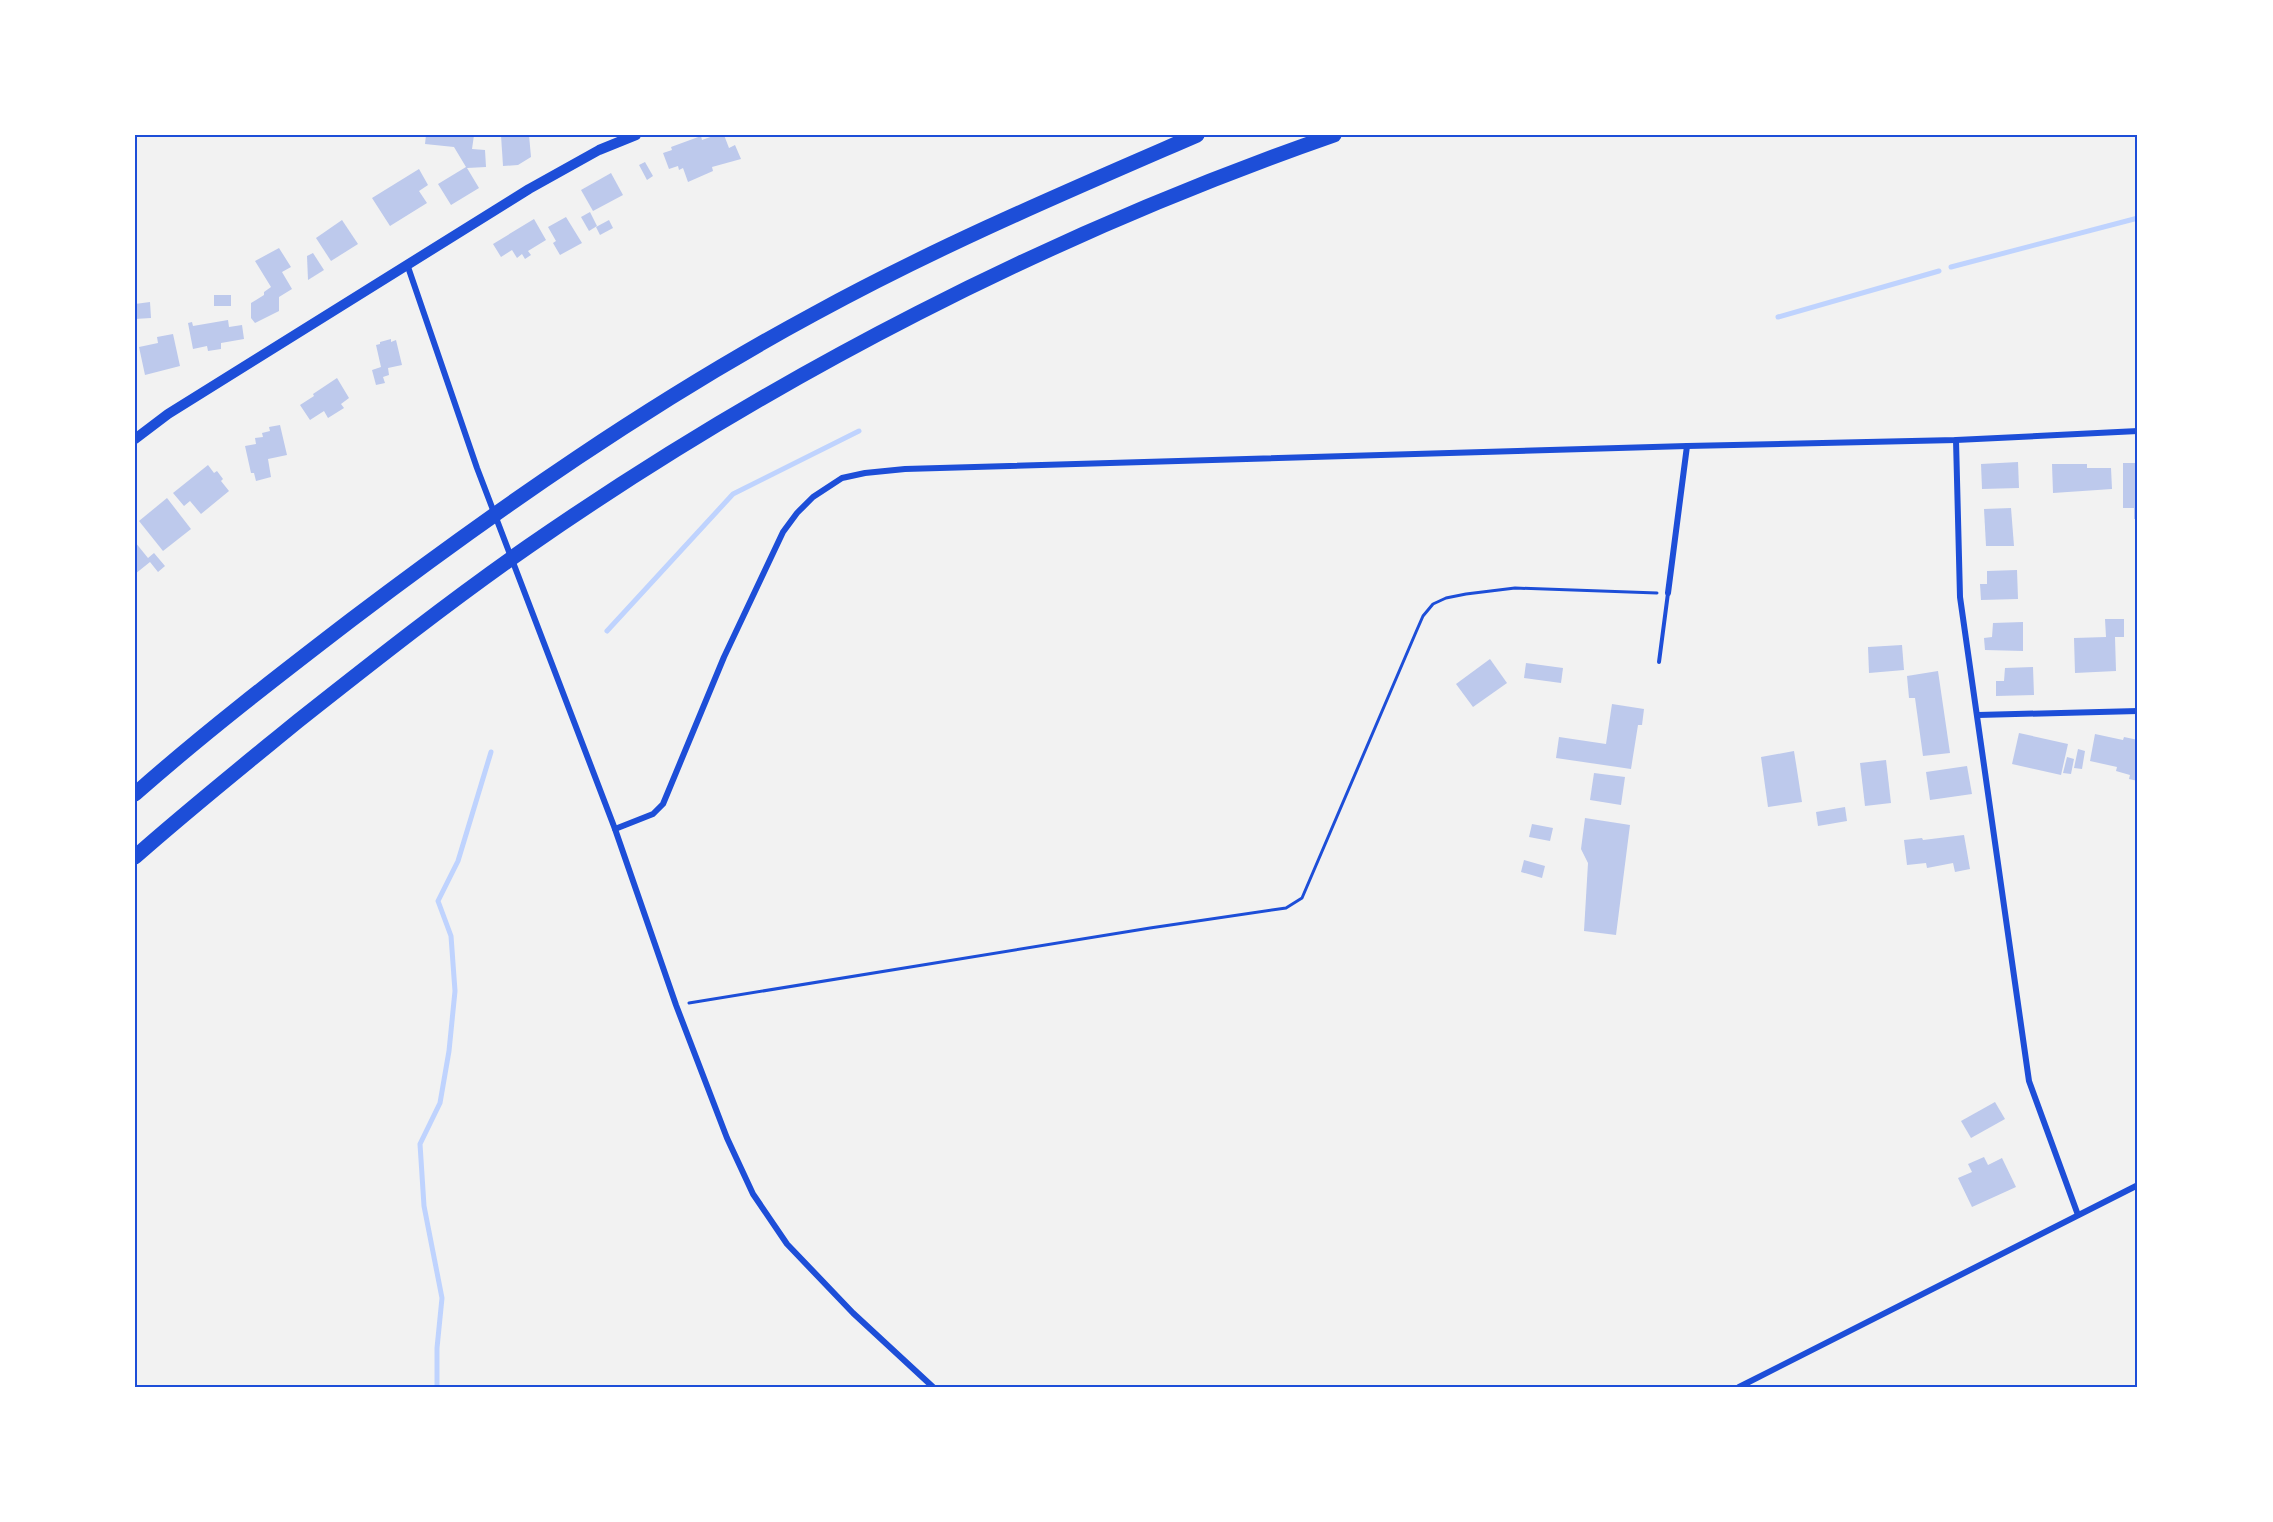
<svg xmlns="http://www.w3.org/2000/svg" width="2273" height="1522" font-family="Raleway,sans-serif">
  <style>
    .lines { fill: none; stroke-linecap: round; stroke-linejoin: round }
    .stream { stroke: #bfd3fe; stroke-width: 5 }
    .building { fill: #bdc9ec }
    .path { stroke: #1d4ed8; stroke-width: 3 }
    .service { stroke: #1d4ed8; stroke-width: 4 }
    .minor { stroke: #1d4ed8; stroke-width: 6 }
    .tertiary { stroke: #1d4ed8; stroke-width: 10 }
    .motorway { stroke: #1d4ed8; stroke-width: 15 }
    .neatline { fill: none; stroke: #1d4ed8; stroke-width: 2 }
  </style>
  <rect width="100%" height="100%" fill="#f2f2f2"/>
  <g class="lines">
    <g class="stream">
      <path d="M1951,267l187,-49"/>
      <path d="M1778,317l161,-46"/>
      <path d="M607,631l126,-137 126,-63"/>
      <path d="M437,1387v-39l5,-50 -18,-92 -4,-62 20,-41 9,-52 6,-60 -4,-55 -13,-35 20,-40 33,-109"/>
    </g>
  </g>
  <g class="building">
    <path d="M426,135h48l-2,14 13,1 1,17 -19,1 12,20 -28,17 -13,-21 28,-17 -12,-20 -29,-3z"/>
    <path d="M501,135h28l2,22 -13,8 -15,1z"/>
    <path d="M716,135h8l5,13 6,-3 6,14 -29,8 1,4 -25,11 -5,-14 -4,2 -1,-4 -9,3 -6,-16 9,-3 -1,-3 30,-11 1,4z"/>
    <path d="M645,162l8,14 -6,4 -8,-15z"/>
    <path d="M419,169l9,16 -9,6 8,12 -37,23 -18,-28z"/>
    <path d="M611,173l12,22 -30,16 -12,-21z"/>
    <path d="M590,212l7,14 -8,5 -8,-14z"/>
    <path d="M566,217l16,26 -22,12 -7,-12 3,-2 -8,-14z"/>
    <path d="M534,219l12,21 -18,11 3,4 -6,4 -3,-5 -5,4 -5,-8 -11,7 -8,-13z"/>
    <path d="M342,220l16,24 -27,17 -15,-23z"/>
    <path d="M609,220l4,8 -13,7 -4,-8z"/>
    <path d="M279,248l12,19 -9,5 10,17 -13,8v14l-24,12 -4,-5v-15l13,-8v-3l7,-5 -16,-26z"/>
    <path d="M313,253l11,17 -16,10 -1,-24z"/>
    <rect x="214" y="295" width="17" height="11"/>
    <path d="M150,302l1,16 -16,1v-15z"/>
    <path d="M228,320l1,7 13,-2 2,14 -23,4v6l-13,2 -1,-5 -14,3 -5,-26 4,-1 1,4z"/>
    <path d="M173,334l7,32 -35,9 -6,-28 19,-4 -1,-6z"/>
    <path d="M391,339v3l5,-2 6,25 -14,3 1,7 -6,2 2,6 -9,2 -4,-15 9,-3 -5,-22 4,-1v-2z"/>
    <path d="M337,378l12,20 -8,6 3,4 -16,10 -4,-7 -14,9 -10,-15 14,-9 -1,-2z"/>
    <path d="M280,425l7,30 -19,4 3,18 -15,4 -2,-8h-3l-6,-27 11,-2 -1,-6 8,-1 -1,-4 8,-2 -1,-4z"/>
    <path d="M2018,462l1,26 -37,1 -1,-25z"/>
    <path d="M2123,463h15v56h-4v-11h-11z"/>
    <path d="M2052,464h35v4h24l1,21 -59,4z"/>
    <path d="M208,465l6,8 3,-2 6,8 -2,2 8,10 -28,23 -11,-13 -6,5 -11,-13z"/>
    <path d="M167,498l24,31 -28,22 -24,-30z"/>
    <path d="M2011,508l3,38h-28l-2,-37z"/>
    <path d="M135,542l13,16 6,-5 11,13 -7,6 -8,-10 -15,12z"/>
    <path d="M2017,570l1,29 -37,1 -1,-16h7v-13z"/>
    <path d="M2105,619h19v18h-9l1,34 -41,2 -1,-35 32,-1z"/>
    <path d="M2023,622v29l-38,-1 -1,-12 8,-1 1,-14z"/>
    <path d="M1902,645l2,25 -35,3 -1,-26z"/>
    <path d="M1490,659l17,24 -34,24 -17,-23z"/>
    <path d="M1526,663l37,5 -2,15 -37,-5z"/>
    <path d="M2033,667l1,28 -38,1v-15h8l1,-13z"/>
    <path d="M1938,671l12,82 -27,3 -8,-58h-6l-2,-22z"/>
    <path d="M1612,704l32,5 -2,16h-4l-7,44 -75,-11 3,-21 47,7z"/>
    <path d="M2019,733l49,11 -7,31 -49,-11z"/>
    <path d="M2095,734l28,6 1,-3 14,3v41l-9,-2 1,-4 -14,-4 1,-4 -27,-6z"/>
    <path d="M2078,749l7,2 -3,18 -8,-1z"/>
    <path d="M1794,751l8,51 -34,5 -7,-50z"/>
    <path d="M2067,757l7,2 -3,15 -8,-1z"/>
    <path d="M1886,760l5,43 -26,3 -5,-43z"/>
    <path d="M1967,766l5,28 -42,6 -4,-28z"/>
    <path d="M1594,773l31,4 -4,28 -31,-5z"/>
    <path d="M1845,807l2,14 -29,5 -2,-14z"/>
    <path d="M1585,818l45,7 -14,110 -32,-4 4,-68 -7,-14z"/>
    <path d="M1532,824l21,4 -3,13 -21,-4z"/>
    <path d="M1964,835l6,34 -15,3 -2,-9 -26,5 -1,-5 -19,2 -3,-25 18,-2 1,2z"/>
    <path d="M1524,860l21,6 -3,12 -21,-6z"/>
    <path d="M1995,1102l10,17 -34,19 -10,-17z"/>
    <path d="M1984,1157l4,8 14,-7 14,29 -44,20 -14,-29 14,-6 -4,-8z"/>
  </g>
  <g class="lines">
    <path class="path" d="M689,1003l461,-75 136,-20 16,-10 114,-266 7,-16 10,-12 13,-6 20,-4 49,-6 142,5"/>
    <path class="service" d="M1659,662l9,-69"/>
    <g class="minor">
      <path d="M407,264l70,204 138,361 61,176 51,133 26,56 34,50 66,69 80,74"/>
      <path d="M1956,440l4,157 69,484 49,134"/>
      <path d="M1668,593l19,-147"/>
      <path d="M1978,715l160,-4"/>
      <path d="M615,829l38,-15 10,-10 61,-147 59,-125 14,-19 16,-16 29,-19 23,-5 40,-4 782,-23 269,-6 182,-9"/>
      <path d="M1739,1387l399,-202"/>
    </g>
    <path class="tertiary" d="M135,439l33,-25 361,-225 70,-39 37,-15"/>
    <g class="motorway">
      <path d="M135,794c69,-61 143,-118 216,-174 148,-112 300,-218 463,-306 124,-68 254,-123 383,-179"/>
      <path d="M135,857c53,-47 108,-91 163,-136 76,-60 152,-120 231,-175 248,-172 521,-312 805,-411"/>
    </g>
  </g>
  <rect width="2273" height="1522" fill="none" stroke="#ffffff" stroke-width="273"/>
  <rect x="136" y="136" width="2000" height="1250" class="neatline"/>
</svg>
